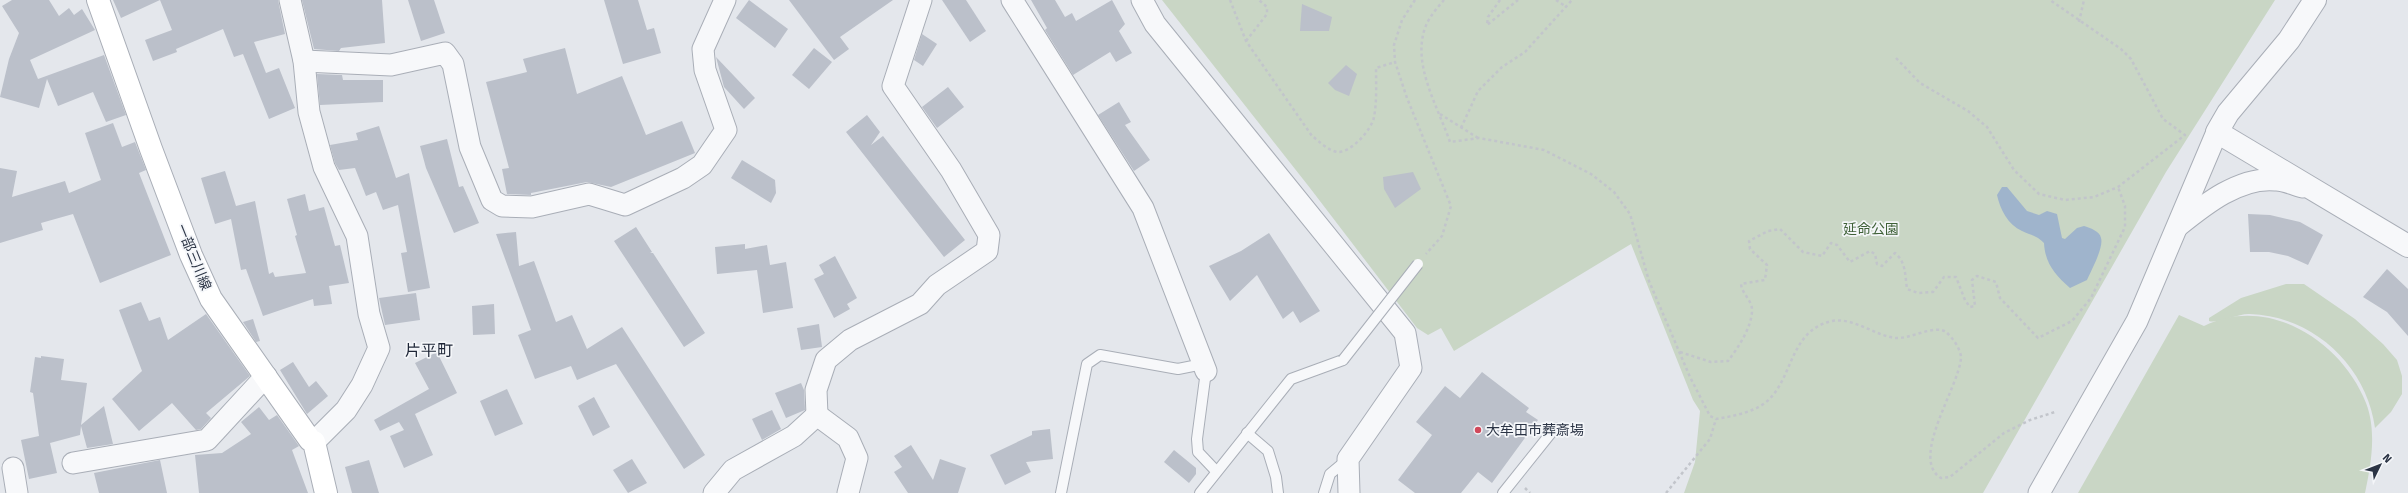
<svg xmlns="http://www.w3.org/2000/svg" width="2408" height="493" font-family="'Fira Sans','Noto Sans JP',sans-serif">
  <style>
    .green { fill: #c9d6c5 }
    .water { fill: #9fb4cc }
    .building { fill: #bbc0ca }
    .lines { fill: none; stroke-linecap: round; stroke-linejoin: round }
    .service-casing { stroke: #a9aeb7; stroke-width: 12 }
    .minor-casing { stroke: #a9aeb7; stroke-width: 23 }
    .tertiary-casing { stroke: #a9aeb7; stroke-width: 24 }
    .secondary-casing { stroke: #a9aeb7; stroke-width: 24 }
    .path { stroke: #c2c5cb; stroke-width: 2.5; stroke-dasharray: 3 3; stroke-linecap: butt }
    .service { stroke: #f7f8fa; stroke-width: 10 }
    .minor { stroke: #f7f8fa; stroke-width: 21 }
    .tertiary { stroke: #f7f8fa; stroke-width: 22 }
    .secondary { stroke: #fff; stroke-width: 22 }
    .service-bridge-casing { stroke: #a9aeb7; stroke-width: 12; stroke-linecap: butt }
    .service-bridge { stroke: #f7f8fa; stroke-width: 10 }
    .poi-dot { fill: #d1495b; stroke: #f4f6f9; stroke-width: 1.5 }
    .labels { text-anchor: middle; stroke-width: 3.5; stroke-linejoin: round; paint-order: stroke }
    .park-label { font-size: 14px; fill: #3f6138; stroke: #f4f6f9 }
    .street-label { font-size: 14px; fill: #2b3445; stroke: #f4f6f9 }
    .poi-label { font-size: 14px; fill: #2b3445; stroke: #f4f6f9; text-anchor: start }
    .quarter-label { font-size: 16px; fill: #1d2536; stroke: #f4f6f9 }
  </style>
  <rect width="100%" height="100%" fill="#e4e7ec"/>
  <g class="green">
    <path d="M1162,0h1113l-109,172 -183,321h-299l11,-31 5,-51 -7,-11 -62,-156 -177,107 -13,-23 -13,7 -11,-7 -107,-140z"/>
    <path d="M2286,284h18l51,35 28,25 14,16 5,16v18l-11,18 -16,16c-8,-62 -62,-112 -125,-114 -11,-1 -33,10 -41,7v-3l32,-20z"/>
    <path d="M2179,315l25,11c65,-32 138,16 162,77 11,28 5,62 -1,90h-287z"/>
  </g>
  <path class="water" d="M2002,187h5l20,24 12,4 8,-4 10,3 5,24 3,1 12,-11 7,-2c6,2 16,5 17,12 3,9 -10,33 -14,42l-17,8c-15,-13 -25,-25 -26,-45 -7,-7 -13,-8 -22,-12 -14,-6 -22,-22 -25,-36z"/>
  <g class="building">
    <path d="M12,0h37l10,16 10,-8 5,7 8,-6 13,21 -65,30 8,19 66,-24 22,60 -20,7 -13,-30 -35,14 -11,-27 -8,29 -39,-11 9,-38 10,-26 -17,-27z"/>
    <path d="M113,0h165l7,34 -31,8 12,31 13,-5 16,40 -26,11 -26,-65 -9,3 -11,-28 -47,20 1,3 -24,9 -8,-21 27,-10 -12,-30 -39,18z"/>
    <path d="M302,0h80l3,43 -44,5 -2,3 -25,-2z"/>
    <path d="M408,0h26l11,33 -24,8z"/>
    <path d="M604,0h34l9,30 7,-2 7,25 -38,11z"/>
    <path d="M749,0l39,29 -13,19 -39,-30z"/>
    <path d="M789,0h104l-53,37 9,12 -15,11z"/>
    <path d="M942,0h24l20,31 -16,11z"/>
    <path d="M1031,0h24l10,17 7,-4 4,8 36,-21 13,24 -6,7 13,22 -16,9 -6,-10 -37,23 -28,-45 2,-2z"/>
    <path d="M1302,4l30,13 -3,14h-29z"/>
    <path d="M922,34l15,10 -14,22 -9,-6z"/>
    <path d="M565,48l12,46 45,-18 24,59 36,-14 13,32 -84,34 -24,-5 -56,11v2l-24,-1 -5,-25 7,-1 -23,-86 41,-10 -4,-13z"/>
    <path d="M814,48l18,14 -23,27 -17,-14z"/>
    <path d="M716,57l39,41 -11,11 -20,-22z"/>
    <path d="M1346,65l11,9 -8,22 -14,-6 -7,-7z"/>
    <path d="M317,74l25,1 1,5h40v22l-63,3z"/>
    <path d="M948,87l16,20 -27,21 -15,-21z"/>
    <path d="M1119,102l12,20 -6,3 25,35 -16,11 -36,-56z"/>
    <path d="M867,115l13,17 -9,13 12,-9 82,104 -21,17 -98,-125z"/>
    <path d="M113,123l9,24 13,-5 11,28 -7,3 32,82 -71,28 -27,-69 -32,9 2,7 -43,13v-75l17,3 -5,26 53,-16 4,12 32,-13 -16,-47z"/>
    <path d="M379,126l17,52 13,-5 21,115 -22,4 -7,-39 6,-1 -9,-47 -15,5 -7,-18 -10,4 -11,-28 -16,2 -4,-7 -5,-18 28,-5 -2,-7z"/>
    <path d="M447,139l12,48 4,-1 16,37 -25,10 -28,-65 -6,-22z"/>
    <path d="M742,160l33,20 1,13 -5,10 -40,-25z"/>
    <path d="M225,171l11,35 19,-5 14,73 4,-2 2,5 31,-4 -11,-37 2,-1 -10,-36 18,-5 4,17 15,-4 11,39 5,-1 9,38 -20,3 3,18 -18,2 -1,-7 -50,17 -17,-47 -5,1 -10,-51 -16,5 -14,-46z"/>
    <path d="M1413,172l8,17 -26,19 -11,-19 -1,-12z"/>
    <path d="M2248,214l22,1 30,7 23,13 -15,30 -20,-9 -19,-4h-19z"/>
    <path d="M636,227l16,25 -2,1h3l52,80 -21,14 -70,-106z"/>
    <path d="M516,232l3,34 15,-5 22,61 16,-7 15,34 35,-22 83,128 -21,14 -68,-105 -39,16 -6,-14 -36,13 -17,-44 13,-5 -35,-96z"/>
    <path d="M1269,233l51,78 -20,12 -7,-12 -10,8 -26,-44 -27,26 -21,-35 32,-15z"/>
    <path d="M745,244v5l22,-4 3,20 16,-3 7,46 -30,5 -6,-43 -40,4 -2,-27z"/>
    <path d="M835,256l22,42 -10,6 3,5 -16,9 -20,-39 10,-5 -5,-9z"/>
    <path d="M2387,269l21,20v47l-21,-24 -24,-15z"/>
    <path d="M416,293l4,27 -35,5 -6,-27z"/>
    <path d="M141,302l8,19 11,-4 8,23 38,-26 44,62 -44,37 5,5 -10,11 -5,1 -24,-27 -33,28 -27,-32 30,-28 -23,-61z"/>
    <path d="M494,304l1,30 -22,1 -1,-29z"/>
    <path d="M253,319l7,22 -4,1 -13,-20z"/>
    <path d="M819,324l3,23 -21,3 -4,-22z"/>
    <path d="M437,352l20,41 -42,21 18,41 -29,13 -14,-32 14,-6 -5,-8 -19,9 -6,-11 55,-31 -14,-26z"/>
    <path d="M41,356l23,3 -3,21 26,3 -6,42 23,-19 9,38 -26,4 -6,-22 -1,9 -30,8 7,30 -28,6 -8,-39 18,-4 -6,-43 -3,-1 5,-35 6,1z"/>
    <path d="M293,362l16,25 7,-6 12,15 -21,18 -27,-44z"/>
    <path d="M1482,372l47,36 -3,4 12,8 -46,63 -14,-11 -17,21h-46l-17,-13 34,-45 -16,-13 29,-36 15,12z"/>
    <path d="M801,383l3,7 1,20 -19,8 -11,-25z"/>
    <path d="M507,389l16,35 -28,12 -15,-35z"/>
    <path d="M594,397l16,30 -17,9 -15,-30z"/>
    <path d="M259,407l10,13 8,-5 22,31 -7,4 16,43h-109l-4,-38 27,-2 29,-19 -10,-12z"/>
    <path d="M772,410l9,19 -19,11 -10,-21z"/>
    <path d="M1050,429l3,30 -27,3 5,10 -26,13 -15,-30 42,-20v-4z"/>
    <path d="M911,445l22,35 7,-21 26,9 -8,25h-50l-14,-21 8,-5 -8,-11z"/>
    <path d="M1174,450l22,18v6l-7,9 -25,-21z"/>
    <path d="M632,459l15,24 -19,10 -15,-23z"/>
    <path d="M160,460l7,33h-68l-5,-20z"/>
    <path d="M369,460l10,33h-27l-7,-26z"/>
  </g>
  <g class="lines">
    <defs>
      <g id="service">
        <path d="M1206,371l-9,68 1,13 18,19"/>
        <path d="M1247,433l21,18 8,26 2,16"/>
        <path d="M1061,493l26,-129 13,-9 78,14 25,-5"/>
        <path d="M1200,493l91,-114 52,-19"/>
        <path d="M1324,493l6,-19 18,-15"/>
        <path d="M1503,493l52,-65"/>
      </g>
      <g id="minor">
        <path d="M290,0l14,61 5,51 15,55 33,69 12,78 10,34 -17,37 -16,25 -32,32"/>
        <path d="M1012,0l131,208 63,163"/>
        <path d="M1142,0l13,24 250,309 6,35 -63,91 1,34"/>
        <path d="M304,61l87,4 54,-12 8,11 17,83 22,53 10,6 30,1 57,-13 36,11 58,-27 19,-13 24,-35 -21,-60 -2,-21 22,-49"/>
        <path d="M2178,226c26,-21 62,-50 98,-46 9,0 18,5 27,7"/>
        <path d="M817,415l-1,-25 10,-30 24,-20 70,-36 17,-19 50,-34 2,-16 -38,-65 -58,-84 28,-86"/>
        <path d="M817,415l31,23 9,20 -9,35"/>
        <path d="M73,463l134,-23 59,-64"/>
        <path d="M13,468l4,25"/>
        <path d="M714,493l19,-23 61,-34 23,-21"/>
        <path d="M2039,493l98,-172 80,-189"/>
      </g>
      <path id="tertiary" d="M2315,0l-26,40 -61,73 -11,19 191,114"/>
      <path id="secondary" d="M98,0l53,149 40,106 20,44 99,141 4,2 12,51"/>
    </defs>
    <use href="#service" class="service-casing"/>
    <use href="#minor" class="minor-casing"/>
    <use href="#tertiary" class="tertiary-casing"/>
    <use href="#secondary" class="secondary-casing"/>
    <g class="path">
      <path d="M1230,0l16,41 66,95c7,5 16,15 26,16 14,0 34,-23 36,-35 3,-15 2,-34 2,-49l19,-6"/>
      <path d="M1415,0l-13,20 -8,25 1,17 12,36 44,108 -9,30 -16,18"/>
      <path d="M1444,0c-7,8 -15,17 -19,28 -13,37 13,79 25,114l29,-4 65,12 47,24 23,18 16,22 19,67 41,96 20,39 6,3c17,-3 35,-6 49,-16 29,-23 23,-72 67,-82 22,-4 43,15 64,17 15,1 39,-14 50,-6 6,5 15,17 15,26 -2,29 -52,101 -20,120l9,-1 54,-44 26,-13 25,-8"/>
      <path d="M1500,0l-12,17 -1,8 31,-25"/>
      <path d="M1556,0l9,6"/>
      <path d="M2079,22l5,-22"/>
      <path d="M1246,41l21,-27v-7l-8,-7"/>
      <path d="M1896,58l24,25 48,28 19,16 27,43 25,24 26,6 29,-3 24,-10 67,-52 -22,-16 -32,-60 -10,-10 -71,-49"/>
      <path d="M1440,114l38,24"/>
      <path d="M1461,128l17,-37 24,-24 23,-15 47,-52"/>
      <path d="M1680,352l31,10 17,-1c10,-13 24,-34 24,-51 0,-10 -10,-16 -11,-26l24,-4 2,-15 -17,-16 -1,-8 19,-10 12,-2 23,23 19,4 9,-13 6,2 13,17 20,-11 5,3 2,10 5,2 13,-13c11,9 10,22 12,36l11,4 15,-1 11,-15h12l9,23 5,7 5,-1 -3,-26 5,-4 19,6 4,16 38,40 34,-17 19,-23 34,-71v-21l-7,-19"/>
      <path d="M1525,488l5,5"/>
      <path d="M1666,493l44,-54 6,-20"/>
    </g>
    <use href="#service" class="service"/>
    <use href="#minor" class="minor"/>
    <use href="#tertiary" class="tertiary"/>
    <use href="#secondary" class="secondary"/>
    <defs>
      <path id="service-bridge" d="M1343,360l75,-96"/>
    </defs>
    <use href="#service-bridge" class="service-bridge-casing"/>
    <use href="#service-bridge" class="service-bridge"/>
  </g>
  <circle class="poi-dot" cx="1478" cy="430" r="4"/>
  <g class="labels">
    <g class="park-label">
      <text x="1871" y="234">延命公園</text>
    </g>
    <g class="street-label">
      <text transform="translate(194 257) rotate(68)" y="5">一部三川線</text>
    </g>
    <g class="poi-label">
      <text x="1486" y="435">大牟田市葬斎場</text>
    </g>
    <g class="quarter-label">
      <text x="429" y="356">片平町</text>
    </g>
  </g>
  <g transform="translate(2380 465) rotate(47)" stroke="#f4f6f9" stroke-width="3" paint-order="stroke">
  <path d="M0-3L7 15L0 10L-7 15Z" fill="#2b3445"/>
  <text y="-6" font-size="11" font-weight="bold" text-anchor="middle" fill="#2b3445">N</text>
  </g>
</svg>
